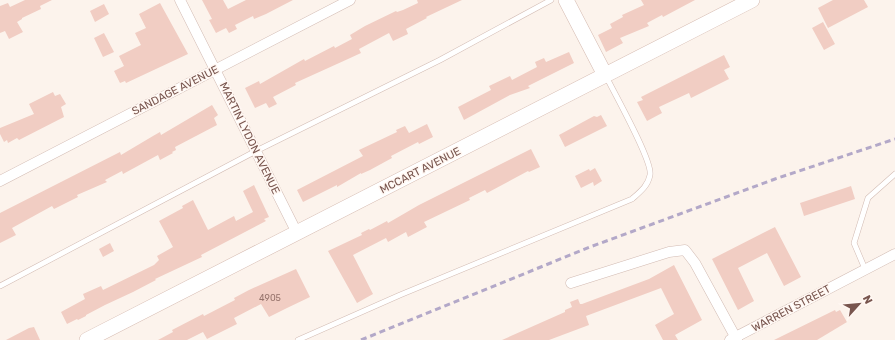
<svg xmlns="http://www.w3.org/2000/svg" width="895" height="340" font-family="Rubik,sans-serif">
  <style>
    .building { fill: #f1cdc3 }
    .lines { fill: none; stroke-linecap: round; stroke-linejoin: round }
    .lane-casing { stroke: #d2bbb3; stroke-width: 6 }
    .street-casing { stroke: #d2bbb3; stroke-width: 11 }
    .secondary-casing { stroke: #d5bab0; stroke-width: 16 }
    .lane { stroke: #fff; stroke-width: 5 }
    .street { stroke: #fff; stroke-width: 10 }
    .secondary { stroke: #fff; stroke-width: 15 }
    .rail { stroke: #b3a8c8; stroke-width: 3; stroke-dasharray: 6 4; stroke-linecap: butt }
    .labels { text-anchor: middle; stroke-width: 3; stroke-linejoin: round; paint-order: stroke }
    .number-label { font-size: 9px; fill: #96736b }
    .street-label { font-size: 11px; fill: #78554e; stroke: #fff7f2 }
  </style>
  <rect width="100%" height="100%" fill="#fcf3ec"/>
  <g class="building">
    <path d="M25,0h27l-12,6 1,3 -19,9v1l-5,3 6,10 -14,7 -4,-8 -5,2v-27l8,-3 2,4z"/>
    <path d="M202,0h21l5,9 18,-9h47l-27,14 -12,5 -1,-3 -18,9 2,4 -8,4 -3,-5 -10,5 -7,-13 3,-1z"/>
    <path d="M417,0h45l-36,17 1,1 -21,11 2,5 -15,7 -4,-8 -30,16 2,4 -13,6 -53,24 1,2 -23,12 4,7 -8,4 -3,-5 -11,5 -10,-20 14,-7 1,3 44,-25 1,2 29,-15 1,2 17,-9 -2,-4 15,-9 31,-15 1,1 6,-2 15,-7z"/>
    <path d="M641,0h54l-32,17 -1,-2 -15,8 2,3 -29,12 3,5 -17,9 -8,-17 14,-7 -2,-4 13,-7 -1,-2 22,-10z"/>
    <path d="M833,0h31l4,7 -40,21 -10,-20z"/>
    <path d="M160,3l28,51 -62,29 -1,-2 -5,2 -6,-12 10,-5 -5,-10 22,-11 -6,-12 11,-5 -7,-14z"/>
    <path d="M104,4l5,10 -14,8 -5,-11z"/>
    <path d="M823,22l12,22 -11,6 -12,-22z"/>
    <path d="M104,33l10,19 -11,5 -9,-19z"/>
    <path d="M569,52l5,11 -46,23 2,2 -20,7 -46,25 -6,-13 33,-17 -2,-4 21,-10 2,4 25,-13 -2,-5 9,-4 2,4z"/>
    <path d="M724,55l6,12 -6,3 5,9 -38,19 -2,-5 -30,14 3,6 -15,8 -10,-19 6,-2 -2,-3z"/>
    <path d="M53,92l2,4 5,-2 6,10 -5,3 3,10 -45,23 -2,-2 -9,5 -1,-3 -3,2 -4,-8v-6l34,-14 -5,-10z"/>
    <path d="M212,105l6,10 -4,3 3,7 -42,22 1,3 -4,2 1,1 -13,7 -2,-5 -35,19 -1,-3 -17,9 2,2 -30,13 1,2 -24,12 -2,-3 -40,22 4,7 -16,8v-30l120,-61 1,3 32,-19 7,-4 1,3z"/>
    <path d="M601,115l6,11 -42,21 -6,-12 35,-19 3,1z"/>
    <path d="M427,124l6,13 -14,7 -1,-2 -27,14 1,2 -22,12 -9,4v-1l-24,14v-2l-34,17 -6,-12 66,-34 -4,-6 38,-18 -1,-2 9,-4 4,7z"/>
    <path d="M531,149l9,18 -11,5 -1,-1 -41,22 -2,-3 -16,8 1,2 -46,22 3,5 -19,10 -2,-5 -18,10 -2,-4 -33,17 20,39 -16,9 -29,-52 34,-16 -1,-2 8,-4 1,1 17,-9 1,2 31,-18z"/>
    <path d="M595,168l7,13 -8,5 -1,-4 -12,6 -6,-12 14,-7 1,2z"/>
    <path d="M254,185l15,32 -5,2 2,2 -65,34 1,2 -47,22 1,1 -23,12 -28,13 -19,10v1l-8,4 -1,-1 -10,5 -6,-12 24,-13 -2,-5 18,-8 2,4 51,-25 5,-5 -2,-4 16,-9 -14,-26 24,-13 -1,-2 11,-6 15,30 26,-14 2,5 17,-9 -10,-21z"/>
    <path d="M851,186l4,13 -51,17 -4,-13z"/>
    <path d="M775,227l26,50 -17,9 -17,-33 -29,15 16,33 -16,9 -26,-51z"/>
    <path d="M110,243l4,8 -11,6 -4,-8z"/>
    <path d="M674,265l28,55 -27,15 3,5h-15l-8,-15 19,-11 -13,-26 -75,28 3,9 -40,15h-47l63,-28v-2l7,-3 -2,-5 8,-3 2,5h2l67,-25z"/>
    <path d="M296,269l14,28 -23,11 -18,9 -8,-13 -27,14 3,6 -30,15 -4,-7 -16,8h-29l15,-8 -1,-2 31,-16 1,2 31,-16 -1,-2 15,-8z"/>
    <path d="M835,310l1,2 4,-2 7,12 -30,18h-43z"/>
    <path d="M34,327l6,13h-34l23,-12z"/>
  </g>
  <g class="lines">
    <defs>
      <g id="lane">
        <path d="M865,269l-11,-26 14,-45 27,-24"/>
        <path d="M0,286l256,-135 184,-91 111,-60"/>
        <path d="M298,340l102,-45 232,-96c8,-7 16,-13 18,-24 3,-14 -36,-82 -44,-99"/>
      </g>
      <g id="street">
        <path d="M180,0l117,233"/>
        <path d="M0,181l350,-181"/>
        <path d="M571,283l98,-31 16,-2 10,13 42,77"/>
        <path d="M730,340l165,-86"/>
      </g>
      <g id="secondary">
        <path d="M566,0l39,75"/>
        <path d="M87,340l665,-340"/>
      </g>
    </defs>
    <use href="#lane" class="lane-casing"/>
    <use href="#street" class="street-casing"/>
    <use href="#secondary" class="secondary-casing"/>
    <use href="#lane" class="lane"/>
    <use href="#street" class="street"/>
    <use href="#secondary" class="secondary"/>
    <path class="rail" d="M361,340l229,-93 185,-68 120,-40"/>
  </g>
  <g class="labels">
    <g class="number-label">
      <text x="270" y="301">4905</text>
    </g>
    <g class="street-label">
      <text transform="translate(175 90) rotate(-27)" y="4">SANDAGE AVENUE</text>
      <text transform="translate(250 138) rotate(64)" y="4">MARTIN LYDON AVENUE</text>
      <text transform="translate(420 170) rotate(-27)" y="4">MCCART AVENUE</text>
      <text transform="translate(791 308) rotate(-28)" y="4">WARREN STREET</text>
    </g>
  </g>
  <g transform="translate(859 304) rotate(63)" stroke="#fff7f2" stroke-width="3" paint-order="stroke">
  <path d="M0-3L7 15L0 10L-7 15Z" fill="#78554e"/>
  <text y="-6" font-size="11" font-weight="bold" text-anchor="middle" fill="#78554e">N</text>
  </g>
</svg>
